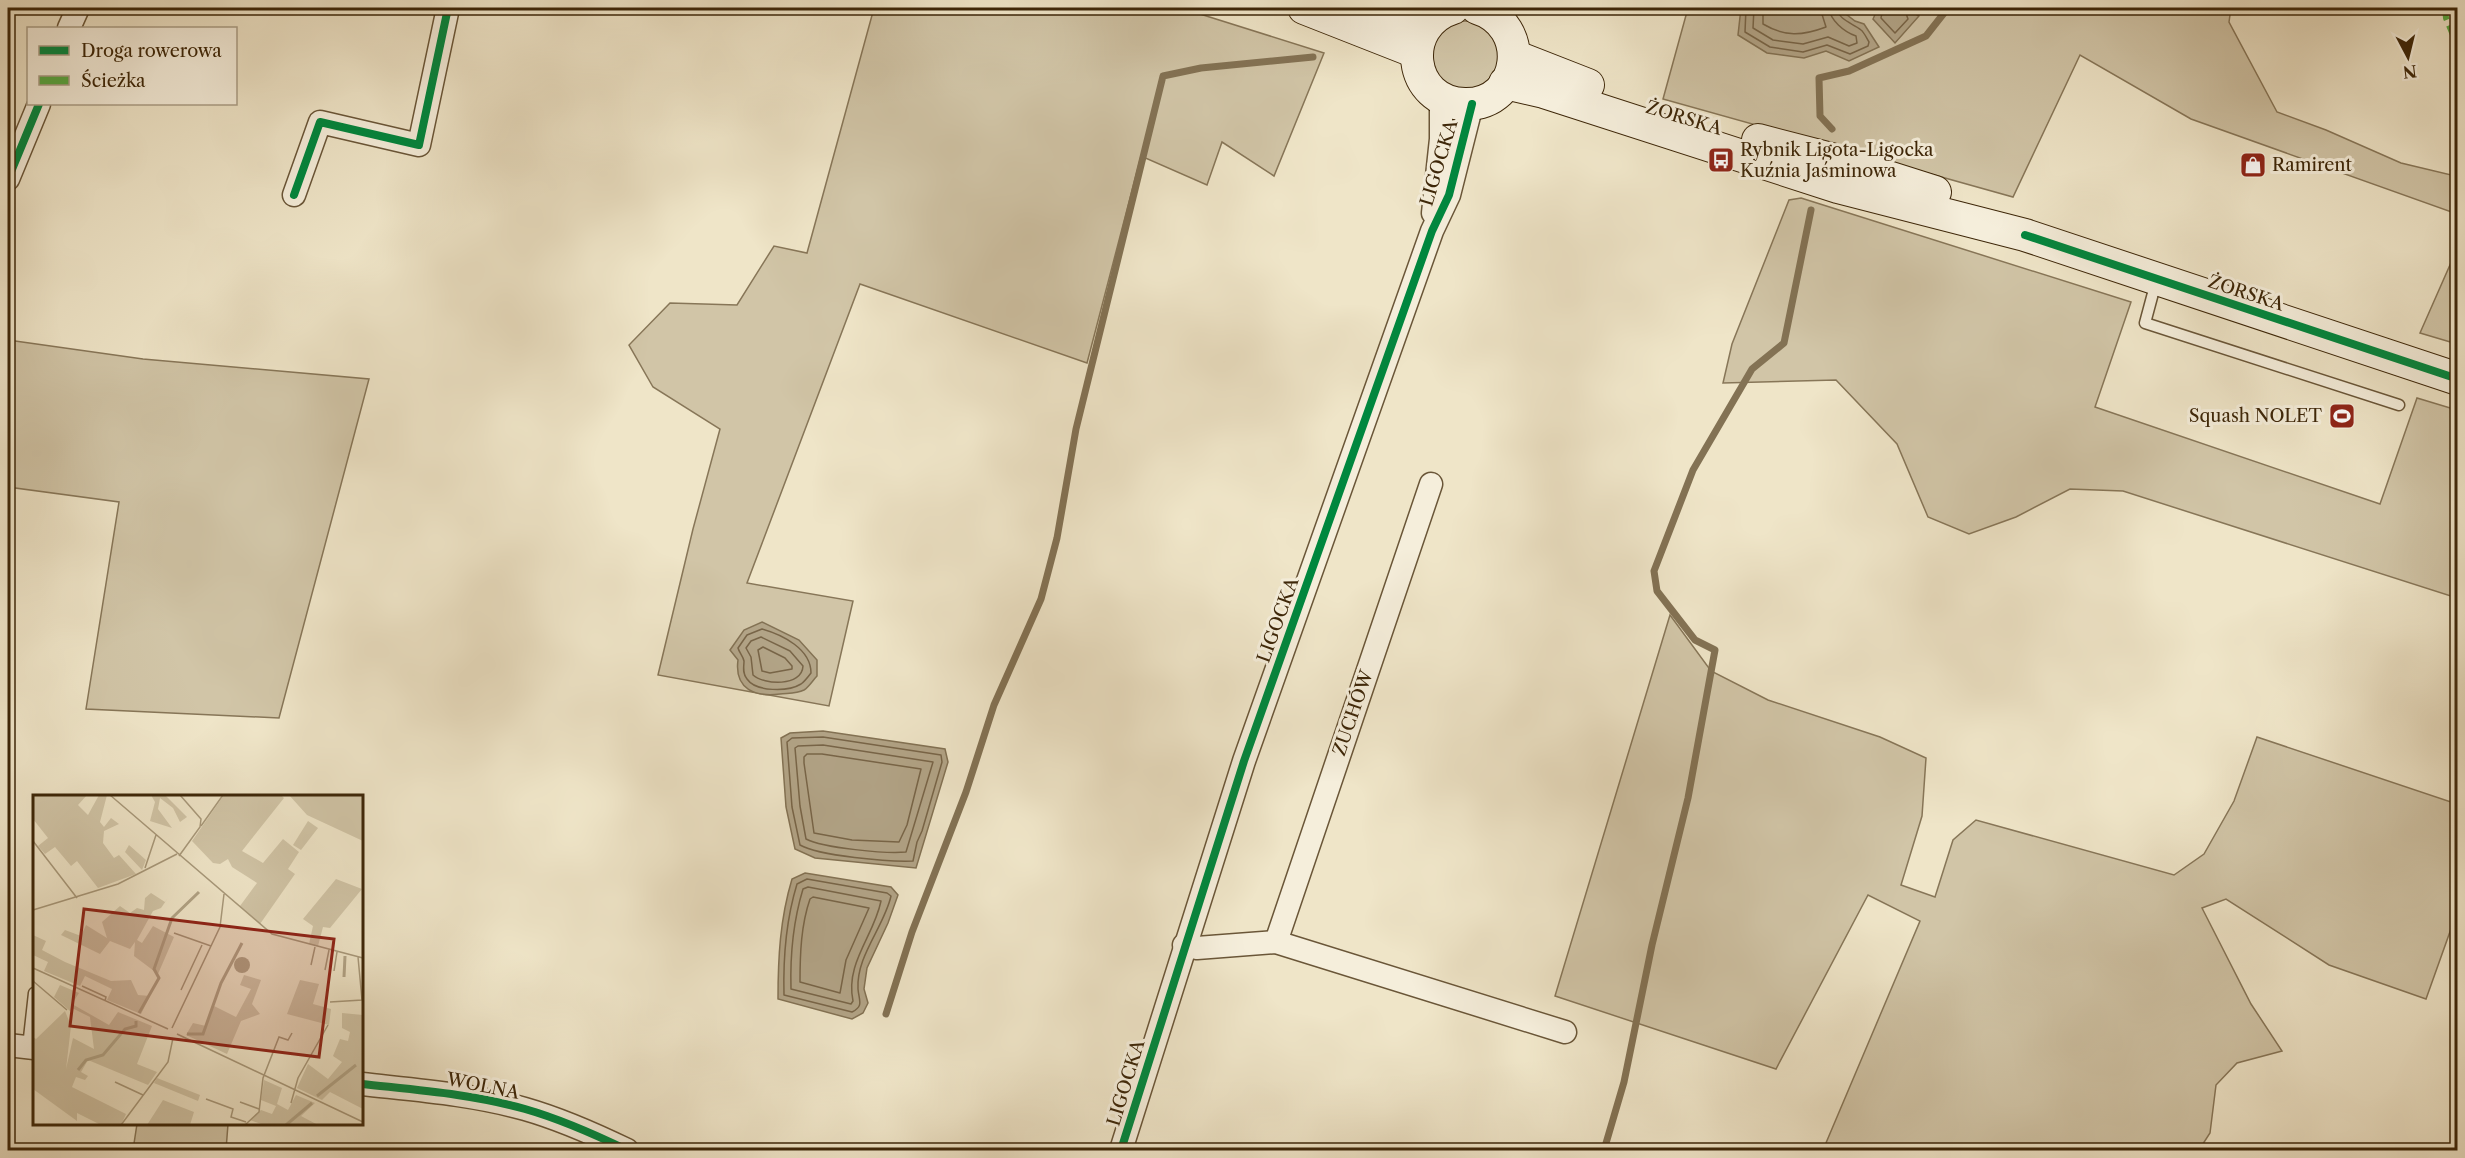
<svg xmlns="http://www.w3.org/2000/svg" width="2465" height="1158" font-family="'Libre Caslon Text',serif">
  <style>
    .green { fill: #d1c5a7; stroke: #877658; stroke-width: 1.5 }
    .water { fill: #b2a487; stroke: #837254; stroke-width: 1.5 }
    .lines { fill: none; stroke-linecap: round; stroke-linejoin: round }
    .shore { stroke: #786548; stroke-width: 1.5 }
    .stream { stroke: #837254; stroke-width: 7 }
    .lane-casing { stroke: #6a5638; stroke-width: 13 }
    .street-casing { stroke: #6a5638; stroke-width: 25 }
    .secondary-casing { stroke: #3d2608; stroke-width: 34 }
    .lane { stroke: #f5eedb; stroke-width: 10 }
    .street { stroke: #f5eedb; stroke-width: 22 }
    .secondary { stroke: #f5eedb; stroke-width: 32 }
    .quiet { stroke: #55aa41; stroke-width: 6; stroke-dasharray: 12 6; stroke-linecap: butt }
    .cycleway-casing { stroke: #f5eedb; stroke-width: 11 }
    .cycleway { stroke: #00873e; stroke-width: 8 }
    .labels { text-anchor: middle; stroke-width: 6; stroke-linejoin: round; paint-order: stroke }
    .street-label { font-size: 18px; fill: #3d2608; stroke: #f5eedb }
    .poi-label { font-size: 18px; fill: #3d2608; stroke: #f5eedb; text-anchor: start }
    .inset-river { fill: none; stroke: #b2a487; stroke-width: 3 }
    .inset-road { fill: none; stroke: #a8997b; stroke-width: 1.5 }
    .view { fill: #8f2418; fill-opacity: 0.15; stroke: #8f2418; stroke-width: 3 }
    .inset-edge { fill: none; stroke: #3d2608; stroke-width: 3 }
  </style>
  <rect width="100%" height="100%" fill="#efe5c8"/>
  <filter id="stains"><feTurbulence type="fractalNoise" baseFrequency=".00333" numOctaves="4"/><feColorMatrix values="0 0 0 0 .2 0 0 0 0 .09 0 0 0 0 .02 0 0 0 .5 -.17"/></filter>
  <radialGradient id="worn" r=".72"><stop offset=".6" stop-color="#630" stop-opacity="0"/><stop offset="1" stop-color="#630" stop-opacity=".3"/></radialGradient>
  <g class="green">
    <path d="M874,8h307l143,45 -50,123 -52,-34 -15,43 -66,-29 -54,207 -227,-79 -113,299 106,18 -24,105 -171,-31 35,-146 27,-100 -67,-42 -24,-42 41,-42 67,2 37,-59 33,7z"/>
    <path d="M1688,8h543l-2,14 48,90 49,18 75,33 50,12 6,-6v45l-266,-95 -111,-64 -67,142 -350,-98z"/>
    <circle cx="1465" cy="55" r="34"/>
    <path d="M1801,198l330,104 -36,105 285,97 37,-106 40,12v188l-334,-107 -53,-2 -54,28 -47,17 -41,-17 -31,-73 -61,-64 -113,3 9,-39 57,-144z"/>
    <path d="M2457,249l1,95h-1l-37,-11z"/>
    <path d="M8,340l135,19 226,20 -90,339 -193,-9 33,-207 -111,-15z"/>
    <path d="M1670,615l41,56 57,29 112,37 46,21 -4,58 -21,69 34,12 18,-57 23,-20 198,55 30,-21 30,-53 23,-64 200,67v108l-31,87 -97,-34 -103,-66 -24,9 49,96 31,47 -45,12 -21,22 -6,48 -11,17h-376l97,-229 -52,-26 -92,174 -221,-73z"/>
    <path d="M137,1124h91l-2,26h-93z"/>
  </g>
  <g class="water">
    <path d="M1741,8h97l17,13 9,3 15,23 -30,14 -23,-10 -22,7 -37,-5 -29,-18z"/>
    <path d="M1884,8h22l13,8 -24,27 -22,-24 4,-9z"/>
    <path d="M762,622l37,18 18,20v16c-4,4 -8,11 -13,14 -8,4 -16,3 -24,4 -24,3 -46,-4 -42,-34l-8,-10 14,-20z"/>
    <path d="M823,731l122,18 3,13 -32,106 -101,-10 -20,-9 -9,-42 -5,-69 9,-5z"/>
    <path d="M805,873l86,14 7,8 -10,28 -21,45 -3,21 4,14 -5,10 -11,6 -74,-20c0,-41 2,-80 14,-120z"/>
  </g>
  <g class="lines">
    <g class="shore">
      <path d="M1746,8l-1,24 25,15 33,5 24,-7 23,9 18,-8 1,-4c-2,-3 -5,-10 -8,-12 -8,-7 -22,-9 -24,-22"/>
      <path d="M1754,8l-1,20 20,12 30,4 25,-7 21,9 8,-3 -1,-7c-12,-4 -26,-16 -27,-28"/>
      <path d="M1763,8v16c22,13 39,12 63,3l-6,-19"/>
      <path d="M1883,8l-2,10 14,15 13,-14 -4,-11"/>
      <path d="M762,629c21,6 49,20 49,44 -3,4 -7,9 -10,11 -13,8 -45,8 -54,-5 -5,-6 -3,-12 -3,-18 -1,-5 -5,-9 -6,-13l9,-13z"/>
      <path d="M761,637l29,14 13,15c-1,21 -39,19 -50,9l-2,-18 -5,-9 5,-7z"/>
      <path d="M763,647l22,11 7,8v3l-22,4 -8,-2 -4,-21z"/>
      <path d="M823,737l118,18 1,7 -20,69 -5,11 -4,19c-24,1 -94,-5 -113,-16l-8,-38 -5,-65 5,-4z"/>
      <path d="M823,745l110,17 -27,90c-19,2 -83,-4 -100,-13l-6,-33 -5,-58 3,-2z"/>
      <path d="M807,754h15l99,15 -14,56 -8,17 -47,-2 -38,-7 -10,-70v-6z"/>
      <path d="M807,879l80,14 4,3c-7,31 -35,60 -33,93 1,12 6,17 -6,23l-68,-17c-1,-38 2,-75 13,-111z"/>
      <path d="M808,887l73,14c-7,35 -36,62 -28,100l-2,3 -60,-15c-1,-34 2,-67 12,-100z"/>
      <path d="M813,897l56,11 -23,52 -6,33 -40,-11c0,-28 1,-57 10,-83z"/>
    </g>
    <g class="stream">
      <path d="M1832,129l-12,-13 -1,-38 30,-7 77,-35 22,-28"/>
      <path d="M886,1014l26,-82 54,-140 28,-87 47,-106 16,-61 19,-109 87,-353 38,-8 112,-11"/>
      <path d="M1604,1150l20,-68 28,-137 36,-147 27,-148 -20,-10 -38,-49 -3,-20 39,-101 59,-101 32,-26 27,-133"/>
    </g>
    <defs>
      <g id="lane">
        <path d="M2156,282l-11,41 254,82"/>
        <path d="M28,1047l6,-54"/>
      </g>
      <g id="street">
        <path d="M69,28l9,-20"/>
        <path d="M8,179l31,-75"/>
        <path d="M294,195l26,-73 99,23 29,-137"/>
        <path d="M1433,213l8,-74v-41"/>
        <path d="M1276,942l155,-458"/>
        <path d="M1184,945l13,3 79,-6 289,90"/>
        <path d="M8,1045l26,3"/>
        <path d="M362,1084c54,6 110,10 163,25 35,10 69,25 102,41"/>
        <path d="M1121,1150l123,-389 188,-530 17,-36 23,-91"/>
      </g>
      <g id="secondary">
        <path d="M1304,8l112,44"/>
        <path d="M1356,8l69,19"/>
        <path d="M1453,8c-54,17 -45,95 12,96 58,1 67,-79 12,-96"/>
        <path d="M1514,56l74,29"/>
        <path d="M1505,83l39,9 294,95 187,48 433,144"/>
        <path d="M1758,140l73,19 104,33"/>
      </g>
    </defs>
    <use href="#lane" class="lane-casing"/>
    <use href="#street" class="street-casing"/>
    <use href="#secondary" class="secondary-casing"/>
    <use href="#lane" class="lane"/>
    <use href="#street" class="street"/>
    <use href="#secondary" class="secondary"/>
    <path class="quiet" d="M2445,8l1,10 12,29"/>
    <defs>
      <g id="cycleway">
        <path d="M8,179l31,-75"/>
        <path d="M294,195l26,-73 99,23 29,-137"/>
        <path d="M2025,235l433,144"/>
        <path d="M362,1084c54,6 110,10 163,25 35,10 69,25 102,41"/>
        <path d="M1121,1150l123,-389 188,-530 17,-36 23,-91"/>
      </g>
    </defs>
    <use href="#cycleway" class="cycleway-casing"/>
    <use href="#cycleway" class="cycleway"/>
  </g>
  <defs>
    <symbol id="bus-square" viewBox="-11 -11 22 22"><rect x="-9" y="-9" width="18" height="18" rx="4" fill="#8f2418" stroke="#f5eedb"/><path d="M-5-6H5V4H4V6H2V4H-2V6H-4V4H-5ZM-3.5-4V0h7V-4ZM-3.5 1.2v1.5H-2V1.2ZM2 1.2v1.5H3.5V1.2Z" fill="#fff"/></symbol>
    <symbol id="shop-square" viewBox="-11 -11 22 22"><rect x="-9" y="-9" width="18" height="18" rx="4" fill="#8f2418" stroke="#f5eedb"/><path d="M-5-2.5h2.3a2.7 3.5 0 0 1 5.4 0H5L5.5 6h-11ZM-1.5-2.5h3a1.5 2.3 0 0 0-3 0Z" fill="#fff"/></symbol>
    <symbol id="stadium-square" viewBox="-11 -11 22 22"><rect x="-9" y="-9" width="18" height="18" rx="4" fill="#8f2418" stroke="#f5eedb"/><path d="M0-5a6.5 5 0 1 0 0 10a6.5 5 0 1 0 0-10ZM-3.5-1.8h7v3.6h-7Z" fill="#fff"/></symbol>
  </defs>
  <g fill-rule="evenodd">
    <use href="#bus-square" x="1706" y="145" width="30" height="30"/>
    <use href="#shop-square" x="2238" y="150" width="30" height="30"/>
    <use href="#stadium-square" x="2327" y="401" width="30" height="30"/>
  </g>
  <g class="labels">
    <g class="street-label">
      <text transform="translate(1684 118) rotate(17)" y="6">ŻORSKA</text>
      <text transform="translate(1439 163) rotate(-73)" y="6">LIGOCKA</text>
      <text transform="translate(2246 293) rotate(18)" y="6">ŻORSKA</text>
      <text transform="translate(1278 620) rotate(-70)" y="6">LIGOCKA</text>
      <text transform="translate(1353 713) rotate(-71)" y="6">ZUCHÓW</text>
      <text transform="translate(1126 1083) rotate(-73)" y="6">LIGOCKA</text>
      <text transform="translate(483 1086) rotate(11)" y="6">WOLNA</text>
    </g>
    <g class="poi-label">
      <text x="1740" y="156">Rybnik Ligota-Ligocka<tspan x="1740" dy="21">Kuźnia Jaśminowa</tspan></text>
      <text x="2272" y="171">Ramirent</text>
      <text x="2322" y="422" text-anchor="end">Squash NOLET</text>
    </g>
  </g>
  <g transform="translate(33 795)">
    <rect width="330" height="330" fill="#efe5c8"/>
    <path d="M0,0h54l-9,10 10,10 11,-20h8l-7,27 4,5 7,-9 8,6 -15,7 -1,12 11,15 5,-3 17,19 -38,14 -21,-27 -6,5 -16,-19 -10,7 -7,-8 10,-8 -15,-19zM118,0h14l22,22 -7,5 -7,-14 -13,-10 -2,11 14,19 -22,-7 5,-19zM191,0h57l3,3 -42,53 21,12 20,-24 16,13 -11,17 7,5 -35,50 -20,-18 17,-23 -25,-16 -4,-8 -8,5 -7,-1 -21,-22zM256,0h74v46l-56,-26zM275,26l10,7 -17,22 -8,-5zM96,50l17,15 -4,10 -17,-18zM303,84l26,10 -32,39 -7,-1 -5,19 -9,-2 4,-18 -10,-7zM118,98l14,9 3,-4 -7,10 -8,3 -16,29 5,3 11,-17 21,11 -16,37 -24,-18 1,-14 -5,7 -20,-8 -10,13 -39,-19 4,-5 16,6 5,-11 21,13 -5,-16 18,-16 10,7 7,-5 7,2 1,-12zM0,140l13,6 -4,9 23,12 46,19 20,-1 7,15 12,1 -9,18 -34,-14 5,-11 -27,-13 -5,10 -36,-15 4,-9 -15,-7zM211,180l17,5 -9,24 8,10 -19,7 -14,33 -41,-19 7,-12 13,3 8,-20 22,11 15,-28 -11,-4zM267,185l19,4 -6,20 18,5 -2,16 -42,-11zM27,190l19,8 -7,11 37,21 9,-13 34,14 -15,38 20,8 -9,13 -60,-25 -7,12 7,4 -3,4 -9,-3 -4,10 54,27 -5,11h-20l-24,-12v8l-44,-32v-52l3,2 29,-28 6,15 -5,43 7,-31 21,11 -4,-32 -16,-8 -4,2 -16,-14zM309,218l21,2v94l-33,-17 -8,8 -25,-12 11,-24 20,15 14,-17 -9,-6 7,-17 8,2 2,-9 -8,-4zM124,283l43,17 -2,6 -44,-18zM231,285l18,8 -5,16 11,6 8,-15 19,8 -14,13 17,9h-54l-14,-5 11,-10 11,4 4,-8 -15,-6zM130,305l31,12 -4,13h-43z" fill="#d1c5a7"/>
    <path d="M201 170a8 8 0 1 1 16 0a8 8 0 1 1-16 0Z" fill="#b2a487"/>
    <path class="inset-river" d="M311,182l1,-21M106,218l20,-35 -5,-9 18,-51 27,-26M154,239h16l18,-51 21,-40M45,275l8,-10 17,-5 22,-26 11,-3v-5M284,301l39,-31M253,330l26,-22"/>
    <path class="inset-road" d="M77,0l162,139 91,24M168,31l22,-31M0,46l44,57M146,61l21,-29 1,-8 -21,-24M112,73l11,-33M0,115l85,-26 59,-30M141,138l37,13M278,170l4,-18M0,173l135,61M292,175l4,-20M301,176l3,-19M0,186l34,29M49,191l24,11 -1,4M148,195l21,-45M297,207l32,-2 -4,-43M139,233l48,-101 4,-33M144,239l186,88M82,287l28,13M173,304l27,10 -2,8 15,5M207,307l19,7M258,308l7,-25 30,-53M88,330l47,-63 5,-24M212,330l14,-13 4,-34 16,-41 9,3 4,-7"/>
    <path class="view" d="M51,114l250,30 -15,118 -249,-31z"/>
    <rect width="330" height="330" class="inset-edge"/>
  </g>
  <rect width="2465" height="1158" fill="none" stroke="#efe5c8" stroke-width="30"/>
  <rect x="9" y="9" width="2447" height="1140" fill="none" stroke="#3d2608" stroke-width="3"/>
  <rect x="15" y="15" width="2435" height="1128" fill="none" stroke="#3d2608" stroke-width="1.5"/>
  <rect x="27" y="27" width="210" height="78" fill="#f5eedb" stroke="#ab9e87" stroke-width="1.5"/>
  <rect x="39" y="46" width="30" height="9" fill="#00873e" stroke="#ab9e87" stroke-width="1.5"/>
  <text x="81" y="57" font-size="18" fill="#3d2608">Droga rowerowa</text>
  <rect x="39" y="76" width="30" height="9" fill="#55aa41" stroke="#ab9e87" stroke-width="1.5"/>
  <text x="81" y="87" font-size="18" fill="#3d2608">Ścieżka</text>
  <g transform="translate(2408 57) rotate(173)" stroke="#f5eedb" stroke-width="4.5" paint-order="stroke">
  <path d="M0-4.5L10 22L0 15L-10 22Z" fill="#3d2608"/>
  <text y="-9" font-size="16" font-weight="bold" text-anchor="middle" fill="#3d2608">N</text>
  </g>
  <rect width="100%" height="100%" filter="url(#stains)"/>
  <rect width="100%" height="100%" fill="url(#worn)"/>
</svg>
